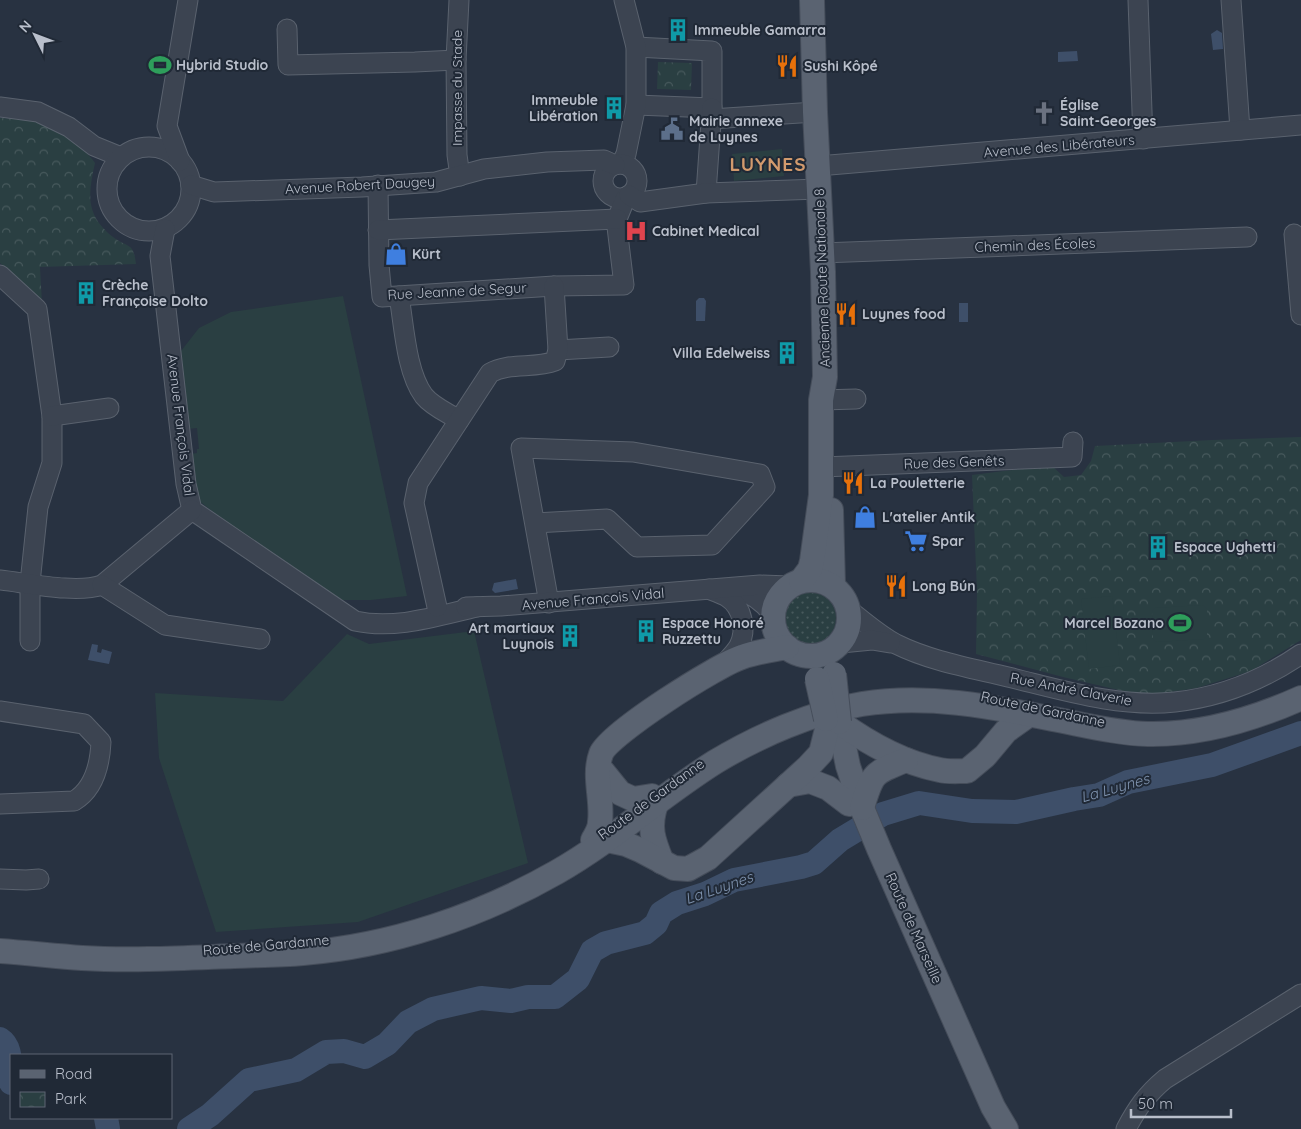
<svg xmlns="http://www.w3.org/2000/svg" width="1301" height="1129" font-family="Quicksand,sans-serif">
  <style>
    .grass { fill: url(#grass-dots) }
    .park { fill: url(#park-crowns) }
    .pitch { fill: #2a3f42 }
    .water { fill: #3e4f69 }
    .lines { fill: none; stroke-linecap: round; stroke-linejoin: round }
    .river { stroke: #3e4f69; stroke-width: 24 }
    .minor-casing { stroke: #5a626e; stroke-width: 21 }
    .major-casing { stroke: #454d5a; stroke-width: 26 }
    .minor { stroke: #3c4451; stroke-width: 19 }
    .major { stroke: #5a6371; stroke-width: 24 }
    .major-bridge-casing { stroke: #454d5a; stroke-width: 26; stroke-linecap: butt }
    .major-bridge { stroke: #5a6371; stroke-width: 24 }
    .labels { text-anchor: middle; stroke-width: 4; stroke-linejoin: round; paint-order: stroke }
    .poi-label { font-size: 14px; font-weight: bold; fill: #b9bfcb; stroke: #202936; text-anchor: start }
    .street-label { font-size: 14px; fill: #b9bfcb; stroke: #202936 }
    .water-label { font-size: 15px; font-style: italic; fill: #8195b1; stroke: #202936 }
    .district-label { font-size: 19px; font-weight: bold; letter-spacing: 1px; fill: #d29a6d; stroke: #202936 }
  </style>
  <defs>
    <pattern id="grass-dots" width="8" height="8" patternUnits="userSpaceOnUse" patternTransform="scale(1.25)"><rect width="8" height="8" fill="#2a3f42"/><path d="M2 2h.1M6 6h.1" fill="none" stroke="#47595c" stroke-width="1.8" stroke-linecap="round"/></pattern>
    <pattern id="park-crowns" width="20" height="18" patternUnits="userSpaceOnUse" patternTransform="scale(1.25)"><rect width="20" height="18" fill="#2a3f42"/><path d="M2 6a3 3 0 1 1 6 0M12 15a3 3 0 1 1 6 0" fill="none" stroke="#47595c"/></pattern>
  </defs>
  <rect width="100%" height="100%" fill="#283241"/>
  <circle class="grass" cx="810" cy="618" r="26"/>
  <g class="park">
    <path d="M658,62l34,1 -1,27 -34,-1z"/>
    <path d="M0,118c10,1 21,0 31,2 20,4 53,26 64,43 -7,31 -10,52 18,74 16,12 20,4 23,27l-96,3 2,37 -42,-41z"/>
    <path d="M1301,437v203l-50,31 -54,17 -53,8 -81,-19 -87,-23 1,-63 -5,-116 79,-10 13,12 17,-2 10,-14 4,-15 117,-6z"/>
  </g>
  <g class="pitch">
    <path d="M782,149l2,27 -50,5 -2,-27z"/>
    <path d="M343,296l64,300 -36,4h-33l-98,-67 -42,-33 -7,-46 6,-1v-4h2l-2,-21 -9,1 -7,-78 18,-23 32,-16z"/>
    <path d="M1112,596l8,69 -31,4 -8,-70z"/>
    <path d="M1203,605l4,4v27l-3,3 -48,3 -3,-3 -1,-28 3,-3z"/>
    <path d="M474,631l54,232 -170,59 -142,10 -57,-174 -4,-65 128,8 64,-67 22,10z"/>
  </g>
  <g class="water">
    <path d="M1217,30l5,3 1,16 -10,1 -2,-16z"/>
    <path d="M1077,51l1,10 -20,1v-10z"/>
    <path d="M699,298h5l2,3 -1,20h-9v-20z"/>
    <rect x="959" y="303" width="9" height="19"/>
    <path d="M516,579l2,10 -23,4 -3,-3 2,-7z"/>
    <path d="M92,644l6,1 -1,7 4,1 1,-4 10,3 -3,12 -21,-4z"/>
  </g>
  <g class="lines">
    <g class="river">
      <path d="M0,1039c14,9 8,30 11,44"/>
      <path d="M106,1118l2,11"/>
      <path d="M189,1129l21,-14 39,-35 47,-10 30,-18 18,-1 21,6 22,-13 21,-22 25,-13 48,-11 30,3 17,-4h27l23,-18 14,-28 14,-8 39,-10 11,-9 5,-11 16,-10 28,-9 29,-14 67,-13 13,-4 26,-23 43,-26 36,-11 53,8 44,1 58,-13 25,-4 29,-13 84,-17 89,-32"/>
    </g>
    <defs>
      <g id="minor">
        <path d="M459,0l-3,60 1,95 3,21"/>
        <path d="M1138,0l5,139"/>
        <path d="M1231,0l9,130"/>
        <path d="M287,29l1,36 127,-3 41,-2"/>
        <path d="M636,47l76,4v57l-76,-3"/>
        <path d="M0,107l38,5 31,15 25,19 27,11"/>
        <path d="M711,119l104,-7"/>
        <circle cx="149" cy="189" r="42"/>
        <path d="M180,161l-13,-35 21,-126"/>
        <path d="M621,164l5,-10 10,-49v-58l-12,-47"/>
        <circle cx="620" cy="181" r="17"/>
        <path d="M818,166l483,-41"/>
        <path d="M191,185l23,7 148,-5 74,-5 48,-13 63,-7 57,-2 11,5"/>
        <path d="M378,185l1,80 3,32 172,-11 70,-1 -7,-58v-8l9,-22"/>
        <path d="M706,193l6,-85"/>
        <path d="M629,195l11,7 66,-9 113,-4"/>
        <path d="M165,229l-5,27 26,228 6,26 163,111c40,9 82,-5 122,-14"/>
        <path d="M378,230l239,-11"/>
        <path d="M1294,234l7,81"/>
        <path d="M822,253l425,-16"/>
        <path d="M0,275l37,34 15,107v47l-14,44 -8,76v58"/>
        <path d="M399,296c5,29 7,76 25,100 9,11 24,17 35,24"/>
        <path d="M558,350l51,-3"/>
        <path d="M821,400l35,-1"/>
        <path d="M52,416l57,-8"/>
        <path d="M822,467l250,-10 1,-15"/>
        <path d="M535,523l72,-4 30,28 75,-2 53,-58 -5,-13 -127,-22 -112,-4 28,155"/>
        <path d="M0,580c28,3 76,14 102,5l90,-75"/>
        <path d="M102,585l63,40 95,14"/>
        <path d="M734,588c16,5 29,13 39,27"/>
        <path d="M709,589c6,3 13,5 18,8 16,10 20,33 12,49 -4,7 -11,13 -15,19"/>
        <path d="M437,607l-23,-104 4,-20 72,-110c19,-11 45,-4 65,-12l3,-11 -4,-64"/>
        <path d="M466,607l35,-1 259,-21 29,1"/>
        <path d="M850,611c15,11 29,24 46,33 34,17 75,24 112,33 54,13 111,31 167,25 46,-5 88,-22 126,-48"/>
        <path d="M841,643l31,-3 18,3"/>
        <path d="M0,711l84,13 17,18c-1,22 -7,47 -27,59l-74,3"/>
        <path d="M0,879l26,1 13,-1"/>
        <path d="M1126,1129c11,-21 21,-35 39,-50l136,-85"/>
      </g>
      <g id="major">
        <path d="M831,510l2,75"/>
        <circle cx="811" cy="618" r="38"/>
        <path d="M801,581l9,-12 2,-8 9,-66v-95l4,-23 -2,-105 -8,-160 -3,-112"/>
        <path d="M839,722l9,44 14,42 17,41 114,258 13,22"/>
        <path d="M839,722c29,21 65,41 101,48 8,2 18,1 27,1l18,-15 21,-25 24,-17"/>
        <path d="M599,767l21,26 13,6 19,-3"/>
        <path d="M788,785l22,-4 18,7 21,16"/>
        <path d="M656,804c-8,23 -3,36 6,58"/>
        <path d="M862,808c10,-35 11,-35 44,-48"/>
        <path d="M593,840c3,-5 7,-12 7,-18 3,-22 -7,-46 1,-68 7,-20 118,-90 141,-97 14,-5 30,-7 45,-10"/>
        <path d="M607,840l19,4 14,6 34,18 14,1 20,-11 100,-91 13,-14 7,-28"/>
        <path d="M0,951c27,2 55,5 82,7 51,3 102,0 152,-2 23,-1 46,-1 69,-3 88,-7 177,-37 254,-81 56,-32 104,-76 158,-110 43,-26 98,-50 147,-58 64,-10 128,2 191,15 32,6 63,14 95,15 54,1 104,-14 153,-36"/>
      </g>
    </defs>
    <use href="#minor" class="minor-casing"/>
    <use href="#major" class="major-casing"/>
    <use href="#minor" class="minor"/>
    <use href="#major" class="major"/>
    <defs>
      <g id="major-bridge">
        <path d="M834,674l5,48"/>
        <path d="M817,679l9,40"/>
      </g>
    </defs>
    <use href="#major-bridge" class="major-bridge-casing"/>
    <use href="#major-bridge" class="major-bridge"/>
  </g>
  <defs>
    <symbol id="building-bare" viewBox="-9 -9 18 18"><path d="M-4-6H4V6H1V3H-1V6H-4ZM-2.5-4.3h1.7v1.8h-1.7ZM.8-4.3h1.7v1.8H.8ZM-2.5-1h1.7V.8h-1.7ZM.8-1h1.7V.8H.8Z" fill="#0f9aa8" stroke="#202936" stroke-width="2.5" paint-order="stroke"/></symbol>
    <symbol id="stadium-bare" viewBox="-9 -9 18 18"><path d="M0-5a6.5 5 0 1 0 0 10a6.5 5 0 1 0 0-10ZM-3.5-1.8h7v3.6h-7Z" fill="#2e9e5b" stroke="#202936" stroke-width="2.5" paint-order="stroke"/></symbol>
    <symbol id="restaurant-bare" viewBox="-9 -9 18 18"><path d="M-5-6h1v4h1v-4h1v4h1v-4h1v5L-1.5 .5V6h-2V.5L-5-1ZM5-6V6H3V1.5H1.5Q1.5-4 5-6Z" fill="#e8710a" stroke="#202936" stroke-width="2.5" paint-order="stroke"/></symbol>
    <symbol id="church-bare" viewBox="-9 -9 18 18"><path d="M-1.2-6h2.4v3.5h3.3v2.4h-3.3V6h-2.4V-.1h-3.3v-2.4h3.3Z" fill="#6b7280" stroke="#202936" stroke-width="2.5" paint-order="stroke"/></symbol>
    <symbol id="civic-bare" viewBox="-9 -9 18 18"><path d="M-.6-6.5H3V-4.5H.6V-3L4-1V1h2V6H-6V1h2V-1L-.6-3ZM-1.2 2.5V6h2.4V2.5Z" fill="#5c6f8a" stroke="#202936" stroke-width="2.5" paint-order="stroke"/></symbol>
    <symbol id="hospital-bare" viewBox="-9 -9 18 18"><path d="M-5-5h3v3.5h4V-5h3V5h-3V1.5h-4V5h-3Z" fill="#e0444e" stroke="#202936" stroke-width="2.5" paint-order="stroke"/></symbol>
    <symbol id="shop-bare" viewBox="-9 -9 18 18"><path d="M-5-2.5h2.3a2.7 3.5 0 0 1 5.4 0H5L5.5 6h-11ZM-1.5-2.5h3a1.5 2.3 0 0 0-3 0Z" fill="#3f7fe0" stroke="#202936" stroke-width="2.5" paint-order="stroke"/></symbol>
    <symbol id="supermarket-bare" viewBox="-9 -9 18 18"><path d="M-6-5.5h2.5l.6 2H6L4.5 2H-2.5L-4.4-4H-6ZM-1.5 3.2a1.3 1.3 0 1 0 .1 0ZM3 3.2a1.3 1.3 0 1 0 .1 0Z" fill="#3f7fe0" stroke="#202936" stroke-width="2.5" paint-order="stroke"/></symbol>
  </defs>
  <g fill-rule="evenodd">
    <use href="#building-bare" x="662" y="14" width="32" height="32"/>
    <use href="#stadium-bare" x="144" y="49" width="32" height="32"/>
    <use href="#restaurant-bare" x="771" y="50" width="32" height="32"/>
    <use href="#building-bare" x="598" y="92" width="32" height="32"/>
    <use href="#church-bare" x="1028" y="97" width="32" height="32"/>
    <use href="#civic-bare" x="656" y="113" width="32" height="32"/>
    <use href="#hospital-bare" x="620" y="215" width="32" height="32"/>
    <use href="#shop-bare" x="380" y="238" width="32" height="32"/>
    <use href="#building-bare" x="70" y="277" width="32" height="32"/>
    <use href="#restaurant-bare" x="830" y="298" width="32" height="32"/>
    <use href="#building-bare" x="771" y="337" width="32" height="32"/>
    <use href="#restaurant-bare" x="837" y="467" width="32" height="32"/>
    <use href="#shop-bare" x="849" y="501" width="32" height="32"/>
    <use href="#supermarket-bare" x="900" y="525" width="32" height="32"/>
    <use href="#building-bare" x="1142" y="531" width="32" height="32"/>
    <use href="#restaurant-bare" x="880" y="570" width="32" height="32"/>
    <use href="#stadium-bare" x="1164" y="607" width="32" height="32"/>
    <use href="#building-bare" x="630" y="615" width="32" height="32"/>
    <use href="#building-bare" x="554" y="620" width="32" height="32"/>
  </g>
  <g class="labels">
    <g class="poi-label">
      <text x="694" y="35">Immeuble Gamarra</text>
      <text x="176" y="70">Hybrid Studio</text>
      <text x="804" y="71">Sushi Kôpé</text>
      <text x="598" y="105" text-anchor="end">Immeuble<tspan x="598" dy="16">Libération</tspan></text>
      <text x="1060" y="110">Église<tspan x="1060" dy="16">Saint-Georges</tspan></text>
      <text x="689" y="126">Mairie annexe<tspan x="689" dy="16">de Luynes</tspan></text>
      <text x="652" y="236">Cabinet Medical</text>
      <text x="412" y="259">Kürt</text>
      <text x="102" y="290">Crèche<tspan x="102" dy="16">Françoise Dolto</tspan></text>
      <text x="862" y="319">Luynes food</text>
      <text x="770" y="358" text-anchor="end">Villa Edelweiss</text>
      <text x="870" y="488">La Pouletterie</text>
      <text x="882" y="522">L'atelier Antik</text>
      <text x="932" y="546">Spar</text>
      <text x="1174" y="552">Espace Ughetti</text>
      <text x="912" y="591">Long Bún</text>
      <text x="662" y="628">Espace Honoré<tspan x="662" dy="16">Ruzzettu</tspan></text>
      <text x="1164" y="628" text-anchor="end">Marcel Bozano</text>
      <text x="554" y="633" text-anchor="end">Art martiaux<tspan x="554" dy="16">Luynois</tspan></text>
    </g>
    <g class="street-label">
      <text transform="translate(457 88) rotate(-90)" y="5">Impasse du Stade</text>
      <text transform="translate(1059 146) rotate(-5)" y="5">Avenue des Libérateurs</text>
      <text transform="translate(360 185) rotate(-3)" y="5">Avenue Robert Daugey</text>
      <text transform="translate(1035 245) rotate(-2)" y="5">Chemin des Écoles</text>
      <text transform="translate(822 278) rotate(-92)" y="5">Ancienne Route Nationale 8</text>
      <text transform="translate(457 291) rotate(-3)" y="5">Rue Jeanne de Segur</text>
      <text transform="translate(181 425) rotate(83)" y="5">Avenue François Vidal</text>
      <text transform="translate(954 462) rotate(-2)" y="5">Rue des Genêts</text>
      <text transform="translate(593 599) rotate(-5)" y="5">Avenue François Vidal</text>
      <text transform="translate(1071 689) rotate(11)" y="5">Rue André Claverie</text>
      <text transform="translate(1043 709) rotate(12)" y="5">Route de Gardanne</text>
      <text transform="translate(651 799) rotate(-36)" y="5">Route de Gardanne</text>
      <text transform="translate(914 928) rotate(66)" y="5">Route de Marseille</text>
      <text transform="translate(266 945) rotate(-5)" y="5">Route de Gardanne</text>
    </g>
    <g class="water-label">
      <text transform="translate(1115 788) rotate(-16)" y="5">La Luynes</text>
      <text transform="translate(719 888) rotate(-19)" y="5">La Luynes</text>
    </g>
    <g class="district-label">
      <text x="768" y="171">LUYNES</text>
    </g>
  </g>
  <rect x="10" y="1054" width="162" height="65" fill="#202936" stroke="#5d6572"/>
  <rect x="20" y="1070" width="25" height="8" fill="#5a6371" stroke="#5d6572"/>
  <text x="55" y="1079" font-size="15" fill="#b9bfcb">Road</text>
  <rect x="20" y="1092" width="25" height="15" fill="url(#park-crowns)" stroke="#5d6572"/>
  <text x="55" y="1104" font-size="15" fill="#b9bfcb">Park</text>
  <g transform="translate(35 35) rotate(312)" stroke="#202936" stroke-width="4" paint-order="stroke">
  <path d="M0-4L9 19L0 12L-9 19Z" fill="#b9bfcb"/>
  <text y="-8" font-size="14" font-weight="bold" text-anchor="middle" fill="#b9bfcb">N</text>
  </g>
  <path d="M1131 1109v8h100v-8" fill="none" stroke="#b9bfcb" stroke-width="2.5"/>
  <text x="1138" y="1109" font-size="15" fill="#b9bfcb" stroke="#202936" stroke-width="4" paint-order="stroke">50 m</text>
</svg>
